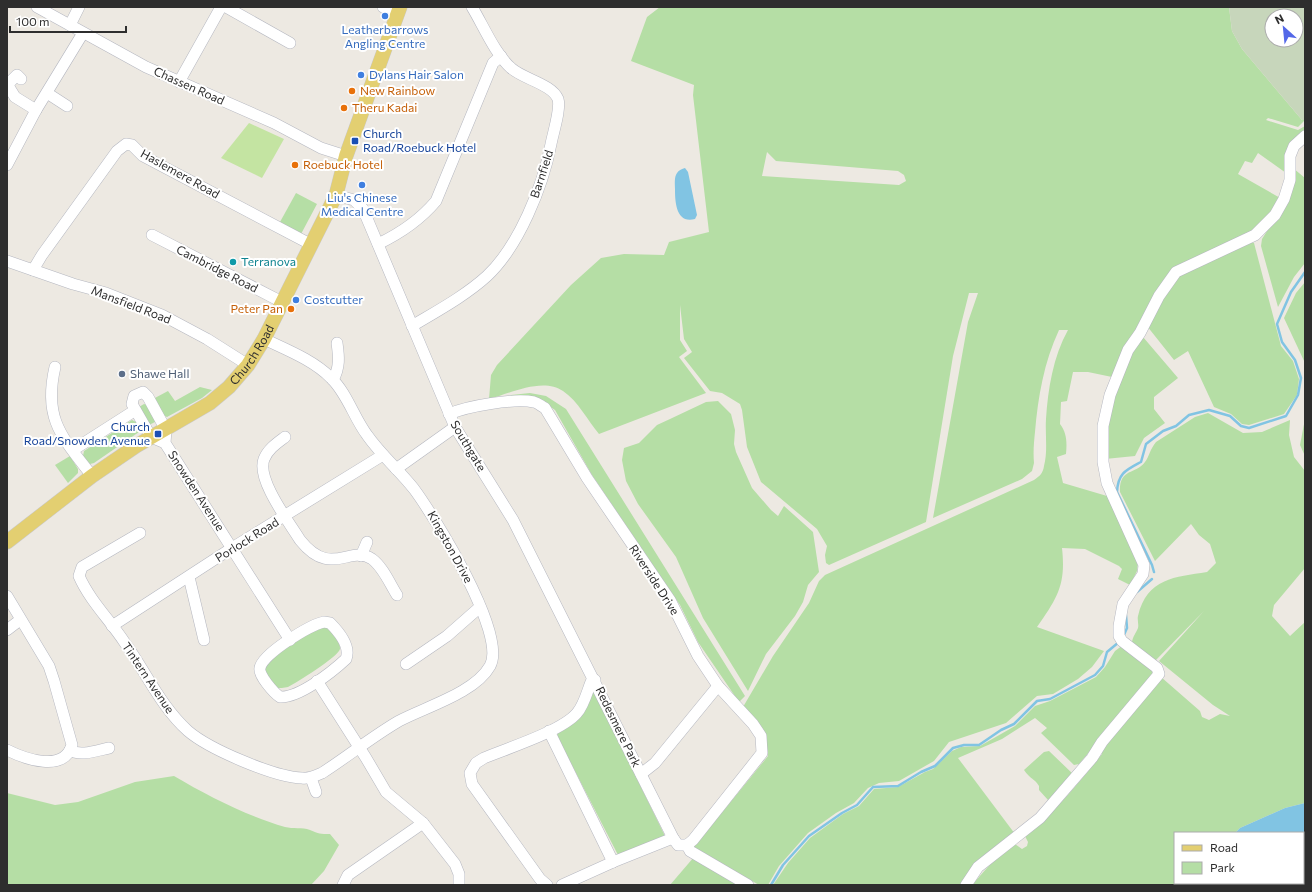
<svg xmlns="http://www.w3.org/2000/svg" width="1312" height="892" font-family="Commissioner,sans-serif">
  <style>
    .green { fill: #b5dea5; fill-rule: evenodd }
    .cemetery { fill: #c7d6bb; fill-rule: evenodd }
    .pitch { fill: #c4e4a2 }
    .water { fill: #81c4e3 }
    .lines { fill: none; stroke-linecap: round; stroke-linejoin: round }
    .stream { stroke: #81c4e3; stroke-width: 2.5 }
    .minor-casing { stroke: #b5b7c0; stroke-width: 12 }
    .major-casing { stroke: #c9c9c9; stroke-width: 15 }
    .minor { stroke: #fff; stroke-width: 11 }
    .major { stroke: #e3cf71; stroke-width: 14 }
    .shop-dot { fill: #3f7fe0; stroke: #fff; stroke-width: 1.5 }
    .food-dot { fill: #e8710a; stroke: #fff; stroke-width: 1.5 }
    .transit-dot { fill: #1a4fb4; stroke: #fff; stroke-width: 1.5 }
    .culture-dot { fill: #0f9aa8; stroke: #fff; stroke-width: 1.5 }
    .service-dot { fill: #5c6f8a; stroke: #fff; stroke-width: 1.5 }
    .labels { text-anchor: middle; stroke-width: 4; stroke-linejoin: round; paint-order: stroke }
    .shop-label { font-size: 12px; fill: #366cbe; stroke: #fff }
    .street-label { font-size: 12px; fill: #2e2e2e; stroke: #fff }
    .food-label { font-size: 12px; fill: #c56008; stroke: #fff; text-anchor: start }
    .transit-label { font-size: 12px; fill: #164399; stroke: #fff; text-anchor: start }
    .culture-label { font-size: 12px; fill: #0d838f; stroke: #fff; text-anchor: start }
    .service-label { font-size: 12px; fill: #4e5e75; stroke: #fff; text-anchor: start }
  </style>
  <rect width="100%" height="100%" fill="#ede9e2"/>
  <g class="green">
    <path d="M660,7h569l3,24 10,18 60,71h3l-7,7 -30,-9 -2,2 32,10 7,-4v7l-19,40 -28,-20 -6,10 -7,-2 -7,13 44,25 -23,28 -89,45 -6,7 -52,98 -24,-5h-15l-6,29 -6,1 -1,22c7,9 7,19 6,30l-9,3 6,26 44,13 31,66 -1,9 -7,14 -12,-6 4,-10 -3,-3 -34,-17 -23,-1c4,36 -4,49 -25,79l67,24 -12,16 -14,12 -25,15 -16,2 -31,27 -57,19 -15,19 -35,20 -20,2 -11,5 -14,15 -18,10 -28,20 -29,33 -11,19h-9l-65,-38 74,-91 -3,-22 -22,-27 30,-51 36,-53 10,-22 6,-6 209,-95c6,-4 9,-7 10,-14 4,-15 1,-32 2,-47 2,-30 7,-62 22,-89h-9c-15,32 -21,67 -24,102 -1,10 -2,20 -1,31l-2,8 -10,8 -89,39 35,-196 10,-29h-9l-16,63 -27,166 -97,43 -3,-2 -1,-8 2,-9 -10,-17 -56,-47 -14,-35 -5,-37 -2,-6 -18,-11 -12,-2 -26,-33 8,-6 -8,-13 -4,-34v35l7,11 -8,6 27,36 -107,41c-11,-13 -21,-33 -36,-43 -20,-14 -52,2 -74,8l2,-24 6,-10 74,-80 30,-27 23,-4 40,1 5,-13 40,-10 -16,-137 1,-10 -63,-24 16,-44zM767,152l9,9 122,10 6,4 2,6 -7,4 -137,-9z"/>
    <path d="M1293,168l12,10v85l-11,14 -16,30 -17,-61 1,-7 24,-38z"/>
    <path d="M296,193l21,11 -16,30 -21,-12z"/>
    <path d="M1249,241l5,2 27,103 12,15 6,18 -2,16 -13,19 -35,11 -7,-1 -11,-10 -17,-7 -26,-56 -14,9 -27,-34 26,-47z"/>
    <path d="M1305,282v81l-21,-45 12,-25z"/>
    <path d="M1143,337l35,41 -24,19v12l11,14 -21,15 -9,18 -30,3 1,-37 24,-69z"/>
    <path d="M200,387l12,3 -10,8 -35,19 -4,-2 -10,-16 15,-8 7,10z"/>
    <path d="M530,393l16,3 20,13 179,287 -6,6 -41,-60 -18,-37 -88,-130 -37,-65 -17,-12h-29l2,-3z"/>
    <path d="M718,401l13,13 4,16 -1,14 2,8 16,36 19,22 7,6 6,-10 29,26 6,40 -11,13 -5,17 -8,14 -29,38 -18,37 -45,-73 -27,-61 -38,-53 -12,-23 -4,-21 2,-12 15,-5 18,-18 13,-6 36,-17z"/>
    <path d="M144,404l3,1 10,16 -8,4 -10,-18z"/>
    <path d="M1208,413l35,20 19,-1 28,-12 -1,15 5,22 11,14v97l-31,37 -2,11 18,20 15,-14v181l-20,5 -45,20 -5,5h-60v50h32l-1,2h-234l22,-25 21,-16 7,5 5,-3 1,-4 -3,-6c30,-24 53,-52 77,-82l-1,-6 60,-71 39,34 2,6 7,3 11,-6 10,2 -17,-11 -54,-44 45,-50 -49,50 -23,-19c1,-6 4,-9 6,-14 1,-4 -1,-8 0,-12 9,-38 37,-39 69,-44l9,-9 -6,-19 -11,-9 -8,-11 -36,37 -35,-69c-1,-24 15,-17 25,-30 4,-5 5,-13 11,-20l39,-25z"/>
    <path d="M1305,419v37l-5,-11z"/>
    <path d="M132,420l6,3 1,9 -45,31 -4,1 -7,-8 1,-5z"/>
    <path d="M70,456l8,13v4l-10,10 -13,-18z"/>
    <path d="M318,625l10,3c4,5 13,14 12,21 -2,8 -44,34 -52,38 -4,1 -8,1 -13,1l-14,-22z"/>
    <path d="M1123,645l29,23 1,9 -74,87 -5,1 -33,-32 6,-5 -12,-10 -33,21 -44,19 57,76 -53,51h-189l15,-22 22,-25 33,-24 16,-8 15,-17 24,-2 27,-15 8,-3 19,-18 9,-4 19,-1 35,-20 20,-20 15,-5 46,-24 9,-10 10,-16z"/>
    <path d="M594,691l70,143v2l-46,19 -61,-119 1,-4z"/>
    <path d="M1049,751l25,24 -19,22 -7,3 -9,-10v-4c-4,-7 -9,-7 -15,-16l20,-18z"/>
    <path d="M174,776c34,20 73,40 111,51 8,2 17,0 25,3 9,4 10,4 20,4l9,11 -15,26 -13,14h-304v-92l48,12 23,-3 57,-20z"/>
    <path d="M1303,842h2v43h-63l1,-2h60z"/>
    <path d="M694,857l48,28h-72z"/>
  </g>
  <path class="cemetery" d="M1229,7h76v113h-3l-60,-71 -10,-18zM1272,16h24v24h-24z"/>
  <path class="pitch" d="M249,123l35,16 -22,39 -41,-20z"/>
  <g class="water">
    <path d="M685,168l3,4 9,43 -2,4c-19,5 -20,-17 -20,-30 0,-5 -1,-12 2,-16 2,-3 5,-4 8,-5z"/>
    <path d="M1305,803v39h-2v-9h-68l5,-5 45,-20z"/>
    <path d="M1207,883h36l-1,2h-36z"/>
  </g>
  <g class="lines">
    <g class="stream">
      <path d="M1154,572l-2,-7 -35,-73c1,-19 9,-22 24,-30l5,-18 17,-13 13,-5 13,-11 20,-5 21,6 11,10 8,2 37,-12 12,-21 3,-17 -6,-18 -13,-18 -5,-18 14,-32 14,-20"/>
      <path d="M1137,592l15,-13"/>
      <path d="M1123,637l4,-9 -1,-13"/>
      <path d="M771,885l12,-20 26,-29 33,-23 15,-8 16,-18 25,-1 23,-14 14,-6 18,-18 11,-3h15l22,-15 13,-6 23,-23 13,-2 45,-24 8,-9 4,-14 12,-10"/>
    </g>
    <defs>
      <g id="minor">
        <path d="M37,7l109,60 128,56 47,25 25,8"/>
        <path d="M226,7l64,36"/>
        <path d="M383,7l14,8"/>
        <path d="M70,25l9,-18"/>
        <path d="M179,82l42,-75"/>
        <path d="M7,84l8,13 21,13"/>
        <path d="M8,84l9,-9 4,4"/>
        <path d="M47,93l20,13"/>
        <path d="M7,165l29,-55 47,-77"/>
        <path d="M336,195l18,5 9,9 92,218 58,93 160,318 5,7h9"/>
        <path d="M152,235l130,67"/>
        <path d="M378,244c23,-11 42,-24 58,-43l57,-138 8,-7"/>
        <path d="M7,261l66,23 33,9 56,22 45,24 41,26"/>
        <path d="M33,270l9,-15 75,-104 9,-7 6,1 11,11 169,89"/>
        <path d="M412,326c25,-15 53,-30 75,-50 32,-30 56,-90 64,-132 2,-11 10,-35 7,-45 -6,-15 -35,-20 -47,-31 -16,-14 -28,-43 -39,-61"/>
        <path d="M55,367c-12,52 7,70 37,109"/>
        <path d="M333,380c7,-13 6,-23 4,-37"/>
        <path d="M449,414c19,-8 65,-16 85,-12 4,1 7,4 11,6l42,70 83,122 28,56 20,30 35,38 8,12 1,17 -69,87 -6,5"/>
        <path d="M285,437c-8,6 -17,12 -21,22 -8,20 25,63 36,81 31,39 50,4 72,19 11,8 18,25 25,36"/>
        <path d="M165,443l-14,-6 -19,-33 2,-8 9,-4 5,5 18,33 -1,13 125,197"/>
        <path d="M73,450l61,-39"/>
        <path d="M396,469l59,-42"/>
        <path d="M140,533l-58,34 -3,9c11,25 31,44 46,67 21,29 36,64 63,88 21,18 86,46 114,47 7,1 13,-2 20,-5 25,-16 51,-37 77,-52 26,-14 76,-28 91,-55 18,-31 -56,-150 -76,-177 -15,-19 -33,-34 -47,-54 -13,-17 -20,-42 -36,-57 -18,-18 -44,-28 -67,-39"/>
        <path d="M361,556l6,-14"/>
        <path d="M189,577l15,63"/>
        <path d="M7,596l42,70 5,15 18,64c-8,28 -47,14 -65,5"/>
        <path d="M324,622l6,1c9,9 21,23 16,36 -14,13 -47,39 -66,38 -6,-4 -22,-22 -20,-29 2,-14 50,-43 64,-46z"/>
        <path d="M112,626l120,-78 151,-93"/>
        <path d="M7,630l13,-10"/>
        <path d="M406,664l41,-28 33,-29"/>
        <path d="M317,681l49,77 20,34 37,31 32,41 4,10v11"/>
        <path d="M549,731l64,131"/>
        <path d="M70,750c10,7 28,0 39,-2"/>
        <path d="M641,774l14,-11 63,-77"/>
        <path d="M311,778l5,14"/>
        <path d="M687,845l3,6 58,34"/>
        <path d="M343,885l5,-10 75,-52"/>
        <path d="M547,885l-7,-6 -68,-95 -2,-11 6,-10 8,-5c24,-10 78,-27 93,-45 7,-8 10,-21 14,-31l4,-2"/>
        <path d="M562,885l51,-23 60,-24"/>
        <path d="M966,885l12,-18 62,-49 52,-60 10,-16 57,-68 -2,-6 -35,-27 -3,-5v-10l4,-22 20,-30 1,-9 -37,-82 -4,-21v-36l7,-31 18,-45 12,-17 19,-37 17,-24 79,-37 20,-20 9,-16 6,-19v-24l4,-10 11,-10"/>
      </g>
      <g id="major">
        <path id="s1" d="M7,542l85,-66 44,-30 74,-43 19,-16 19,-22 16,-26 72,-144 10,-39 54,-149"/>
      </g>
    </defs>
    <use href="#minor" class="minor-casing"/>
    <use href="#major" class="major-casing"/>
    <use href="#minor" class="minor"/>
    <use href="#major" class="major"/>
  </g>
  <g class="shop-dot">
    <circle cx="385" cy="16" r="4"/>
    <circle cx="361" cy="75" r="4"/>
    <circle cx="362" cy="185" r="4"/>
    <circle cx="296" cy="300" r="4"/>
  </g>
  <g class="food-dot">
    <circle cx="352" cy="91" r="4"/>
    <circle cx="344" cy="108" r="4"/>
    <circle cx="295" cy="165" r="4"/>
    <circle cx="291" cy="309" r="4"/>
  </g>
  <g class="transit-dot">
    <rect x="351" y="137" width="8" height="8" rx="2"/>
    <rect x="154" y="430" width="8" height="8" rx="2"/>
  </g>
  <circle class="culture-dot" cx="233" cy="262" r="4"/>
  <circle class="service-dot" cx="122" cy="374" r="4"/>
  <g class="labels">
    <g class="shop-label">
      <text x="385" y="34">Leatherbarrows<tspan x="385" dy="14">Angling Centre</tspan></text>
      <text x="369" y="79" text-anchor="start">Dylans Hair Salon</text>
      <text x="362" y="202">Liu's Chinese<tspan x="362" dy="14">Medical Centre</tspan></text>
      <text x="304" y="304" text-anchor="start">Costcutter</text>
    </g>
    <g class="street-label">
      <text transform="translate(189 86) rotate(24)" y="4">Chassen Road</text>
      <text transform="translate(180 174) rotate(29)" y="4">Haslemere Road</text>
      <text transform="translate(542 174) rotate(-72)" y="4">Barnfield</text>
      <text transform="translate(217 269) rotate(27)" y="4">Cambridge Road</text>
      <text transform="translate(131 305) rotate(21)" y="4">Mansfield Road</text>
      <text dy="4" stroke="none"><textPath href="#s1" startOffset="311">Church Road</textPath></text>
      <text transform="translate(468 446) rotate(59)" y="4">Southgate</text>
      <text transform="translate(196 491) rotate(57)" y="4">Snowden Avenue</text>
      <text transform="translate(247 540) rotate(-32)" y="4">Porlock Road</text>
      <text transform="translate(450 547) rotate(61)" y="4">Kingston Drive</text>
      <text transform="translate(654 580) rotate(57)" y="4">Riverside Drive</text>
      <text transform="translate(148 678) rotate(56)" y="4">Tintern Avenue</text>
      <text transform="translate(618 727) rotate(64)" y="4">Redesmere Park</text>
    </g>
    <g class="food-label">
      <text x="360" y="95">New Rainbow</text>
      <text x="352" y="112">Theru Kadai</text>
      <text x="303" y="169">Roebuck Hotel</text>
      <text x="283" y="313" text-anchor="end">Peter Pan</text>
    </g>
    <g class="transit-label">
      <text x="363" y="138">Church<tspan x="363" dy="14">Road/Roebuck Hotel</tspan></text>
      <text x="150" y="431" text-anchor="end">Church<tspan x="150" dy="14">Road/Snowden Avenue</tspan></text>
    </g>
    <g class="culture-label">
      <text x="241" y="266">Terranova</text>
    </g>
    <g class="service-label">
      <text x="130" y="378">Shawe Hall</text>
    </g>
  </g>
  <rect width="1312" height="892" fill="none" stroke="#2e2e2e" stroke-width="16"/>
  <rect x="1174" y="832" width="130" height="52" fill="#ffffff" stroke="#ababab"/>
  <rect x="1182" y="845" width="20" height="6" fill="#e3cf71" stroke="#ababab"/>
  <text x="1210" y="852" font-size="12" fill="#2e2e2e">Road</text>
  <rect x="1182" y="862" width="20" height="12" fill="#b5dea5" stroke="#ababab"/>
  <text x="1210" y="872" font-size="12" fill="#2e2e2e">Park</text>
  <g transform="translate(1284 28) rotate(333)"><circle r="19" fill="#ffffff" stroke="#ababab"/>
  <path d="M0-3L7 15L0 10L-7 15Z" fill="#5468e8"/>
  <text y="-6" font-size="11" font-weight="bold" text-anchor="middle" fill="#2e2e2e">N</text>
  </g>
  <path d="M10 26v6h116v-6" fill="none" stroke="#2e2e2e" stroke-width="2"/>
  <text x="16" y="26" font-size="12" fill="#2e2e2e" stroke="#ffffff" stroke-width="3" paint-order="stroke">100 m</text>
</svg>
